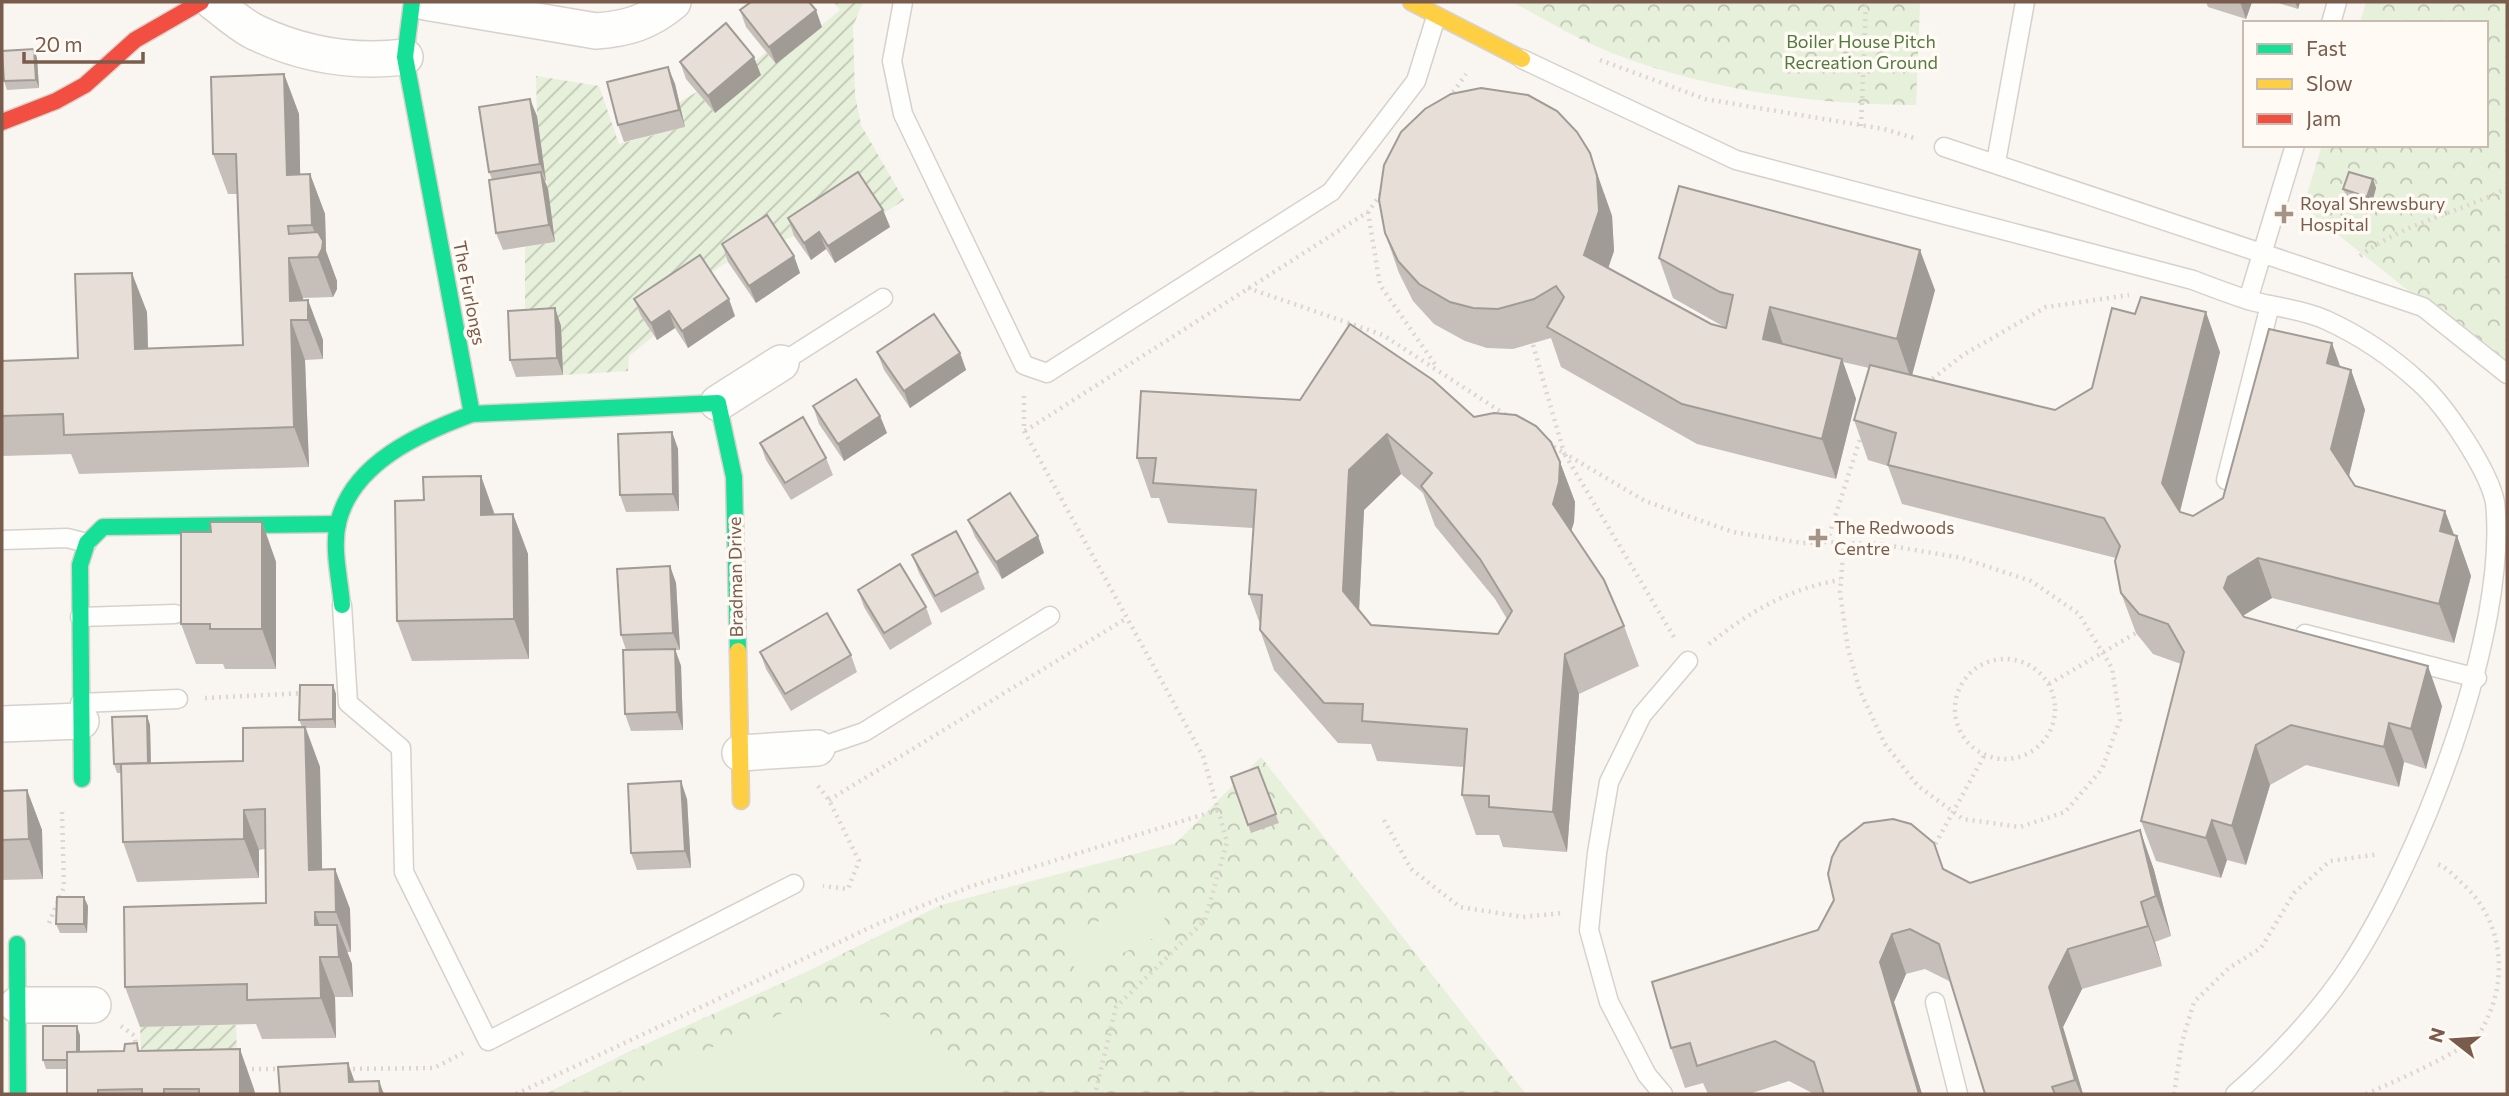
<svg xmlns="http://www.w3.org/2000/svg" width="2509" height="1096" font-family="Commissioner,sans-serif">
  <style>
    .park { fill: url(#park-crowns) }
    .garden { fill: url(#garden-furrows) }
    .pitch { fill: #e7f0db }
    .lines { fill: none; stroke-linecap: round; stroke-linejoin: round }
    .lane-casing { stroke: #d7d1cb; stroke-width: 21 }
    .street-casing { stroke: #d7d1cb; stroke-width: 38 }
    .fast-casing { stroke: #d9d2cb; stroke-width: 19 }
    .slow-casing { stroke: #d9d2cb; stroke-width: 19 }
    .jam-casing { stroke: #d9d2cb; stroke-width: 19 }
    .path { stroke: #dcd5d0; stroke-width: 4.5; stroke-dasharray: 2 5; stroke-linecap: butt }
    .lane { stroke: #fefefd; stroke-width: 18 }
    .street { stroke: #fefefd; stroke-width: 35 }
    .fast { stroke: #16e098; stroke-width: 16 }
    .slow { stroke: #ffcf43; stroke-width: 16 }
    .jam { stroke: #f24e42; stroke-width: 16 }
    .wall { fill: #c6bfb9; fill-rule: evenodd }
    .shaded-wall { fill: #a19b96 }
    .building { fill: #e6ded7; stroke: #a19b96; stroke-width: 2; fill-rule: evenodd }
    .poi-dot { fill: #a69286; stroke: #fffaf3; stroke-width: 2.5 }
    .labels { text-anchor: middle; stroke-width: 7; stroke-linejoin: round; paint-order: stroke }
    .park-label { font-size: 18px; fill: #537a41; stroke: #fffaf3 }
    .poi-label { font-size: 18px; fill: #7a5c4d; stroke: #fffaf3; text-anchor: start }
    .street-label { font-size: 18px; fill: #7a5c4d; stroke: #fffaf3 }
  </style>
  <defs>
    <pattern id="park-crowns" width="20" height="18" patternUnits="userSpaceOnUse" patternTransform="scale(1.75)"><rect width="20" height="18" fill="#e7f0db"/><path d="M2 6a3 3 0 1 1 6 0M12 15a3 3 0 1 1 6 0" fill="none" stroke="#c0c6b4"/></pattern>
    <pattern id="garden-furrows" width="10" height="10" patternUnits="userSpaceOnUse" patternTransform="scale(1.75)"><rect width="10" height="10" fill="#e7f0db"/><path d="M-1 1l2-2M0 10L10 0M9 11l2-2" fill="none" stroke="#c0c6b4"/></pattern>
  </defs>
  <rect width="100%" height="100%" fill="#f9f5f0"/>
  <g class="park">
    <path d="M1512,2h408l-4,103c-101,0 -209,-15 -304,-52 -34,-13 -67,-34 -100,-51z"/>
    <path d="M2366,2h141v367l-204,-162 19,-62h164v-122h-126z"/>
    <path d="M1261,757l265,337h-981l79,-40 178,-80 139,-69 235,-62z"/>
  </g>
  <g class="garden">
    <path d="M834,2h29l-10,24 2,69 6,30 43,75 -23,15 -87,21 -66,26 -87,54 13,20 -25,20 -1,15 -65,4 -2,-49 -36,1v-80l30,-5 -18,-126 -1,-40 63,10 20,58 66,-17 -6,-25 18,-10 18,21 37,-49 14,-12 10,12 64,-54z"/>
    <path d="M236,1025l1,36 -95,3 -2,-37z"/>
  </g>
  <g class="pitch">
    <path d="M1152,894l18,36 -92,45 -17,-35z"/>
    <path d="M842,1002l68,22 45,32 32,38h-371l183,-89z"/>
  </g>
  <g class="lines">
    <defs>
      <g id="lane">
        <path d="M903,2l-11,59 11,53 121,251 23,8 284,-181 85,-111 20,-64"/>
        <path d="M2331,23l6,-21"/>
        <path d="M1522,59l214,101 457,120c18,7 37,14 55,20 25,7 54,9 78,20 33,15 67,38 93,62 26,23 69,87 76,120 14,130 -75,357 -146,465 -28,43 -75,94 -114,127"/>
        <path d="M1944,147l479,160 84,67"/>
        <path d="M1996,162l29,-160"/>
        <path d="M2248,300l47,-155"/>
        <path d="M781,363l102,-65"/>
        <path d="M2226,480l44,-175"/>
        <path d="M2,540l65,-2 20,5"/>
        <path d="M342,605l6,98 53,45 3,124 84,169 306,-157"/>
        <path d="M80,617l95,-3"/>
        <path d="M2305,634l172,44"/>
        <path d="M80,703l98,-4"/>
        <path d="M817,748l47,-16 186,-116"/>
        <path d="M1935,1002l23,92"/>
        <path d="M1663,1094l-16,-19 -38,-73 -20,-72 8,-77 12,-71 33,-67 46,-54"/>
      </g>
      <g id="street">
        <path d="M213,2c14,10 28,24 44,31 47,22 97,30 148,24"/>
        <path d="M425,2l171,29c31,-2 53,-9 77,-29"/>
        <path d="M718,403l63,-40"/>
        <path d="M2,724l79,-3"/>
        <path d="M740,753l77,-5"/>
        <path d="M17,1005h76"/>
      </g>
      <g id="fast">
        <path d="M472,414l246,-11 16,74 4,174"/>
        <path d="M342,605c-2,-26 -10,-56 -4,-82 14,-60 82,-90 134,-109l-67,-357 7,-55"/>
        <path d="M82,779l-2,-214 7,-22 16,-16 235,-3"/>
        <path d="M17,944l1,150"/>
      </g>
      <g id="slow">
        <path d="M1411,2l111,57"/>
        <path d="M738,651l3,150"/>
      </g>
      <path id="jam" d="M2,122l54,-21 29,-16 50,-45 66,-38"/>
    </defs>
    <use href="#lane" class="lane-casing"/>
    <use href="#street" class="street-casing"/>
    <use href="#fast" class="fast-casing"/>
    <use href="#slow" class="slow-casing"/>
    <use href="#jam" class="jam-casing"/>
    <g class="path">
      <path d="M1600,60l105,39 179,30 33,10"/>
      <path d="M1449,98l17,-24"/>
      <path d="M1861,126l5,-124"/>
      <path d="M1368,212l12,73 57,82"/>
      <path d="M2360,256c43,-33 99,-43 147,-68"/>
      <path d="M1248,288l135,47 126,82"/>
      <path d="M1533,345l31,108 81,48 88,31 70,11 24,-1 53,2 82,14 69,23 48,33 33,54 8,52 -18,49 -37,43 -45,15 -57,-8 -45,-33 -33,-42 -25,-53 -12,-42 -8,-57 4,-49"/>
      <path d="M1927,383l36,-28 83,-48 83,-12"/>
      <path d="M1024,396v35l179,325 24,86 -22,78 -89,87 -21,87"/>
      <path d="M1025,431l343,-219 15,-21"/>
      <path d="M1548,443l16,10 110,184"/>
      <path d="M1827,542l35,-109"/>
      <path d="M1709,644c40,-32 81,-56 131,-64"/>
      <circle cx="2005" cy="709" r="50"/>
      <path d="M2049,684l87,-51"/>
      <path d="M205,698l100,-5"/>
      <path d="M818,786l11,14 30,61 -11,28 -25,-3"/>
      <path d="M829,800l298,-182"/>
      <path d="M1384,820l27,49 49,38 63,10 40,-4"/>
      <path d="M1932,850l52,-94"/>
      <path d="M49,923l15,-36 -2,-75"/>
      <path d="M121,1026l14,10 1,13"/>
      <path d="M245,1069h36"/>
      <path d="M346,1069l88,-1 29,-15"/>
      <path d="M516,1094l366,-172 87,-35 249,-77"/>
      <path d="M2174,1094l8,-52 12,-40 35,-34 32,-20 33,-55 36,-32 49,-7"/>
      <path d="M2366,1094c23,-10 99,-43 113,-60 30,-48 27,-109 -15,-149 -9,-8 -17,-18 -29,-22"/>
    </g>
    <use href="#lane" class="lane"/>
    <use href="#street" class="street"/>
    <use href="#fast" class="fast"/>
    <use href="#slow" class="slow"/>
    <use href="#jam" class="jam"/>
  </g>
  <g class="wall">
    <path d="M2206,2h46l-6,17 -38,-12z"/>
    <path d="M2275,2h25l-2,7z"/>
    <path d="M740,10l82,17 -46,37 -30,-37z"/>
    <path d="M34,49l3,9 2,30 -32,2 -3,-9z"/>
    <path d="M680,62l81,13 -46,38 -29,-34z"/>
    <path d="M668,67l7,17 10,43 -61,15 -6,-17z"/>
    <path d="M284,74l15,40 1,60h10l15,40 1,37 11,30v8l-4,8 -30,1v2h5l15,40v19l-18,1 4,107 -230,7 -8,-20 -69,2v-95l76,-3 69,-46 1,37 95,-4 -5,-151h-10l-15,-40z"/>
    <path d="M537,116l9,65h-1l3,8 7,53 -52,8 -7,-17 -4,-54 -3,-7z"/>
    <path d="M2373,179l3,9 -5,18 -24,-9 -4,-8z"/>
    <path d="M1604,193l8,23 2,35 -6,17 103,56 15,4 -53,-30 -14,-40 276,32 -23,85 143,35 165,-58 -40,160 13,4 30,-18 118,-131 10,3 14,40 -16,66 6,10 90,25 9,24 3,1 14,40 -17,67 -182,-45 -29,18 1,1 198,89 -16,63 -22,-7 -5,25 -93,-22 -36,20 -24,80 -19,-5 -6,18 -65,-17 -15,-40 40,-157 -28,-10 -17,-21 -15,-40 -5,-35 -214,-54 -14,-38 -20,-6 -14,-40 15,-52 -26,-6 13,37 -20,80 -139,-35 -136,-77 -10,-29 -38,11 -26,-1 -22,-7 -31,-17 -21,-23 -14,-28 -14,-40z"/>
    <path d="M883,210l7,17 -55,36 -9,-14 -15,11 -17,-24 -6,-18z"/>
    <path d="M722,244l72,12 6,17 -44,30 -28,-41z"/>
    <path d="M634,299l101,17 -47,32 -13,-20 -18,12 -16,-24z"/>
    <path d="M555,308l6,18 2,49 -47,2 -6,-17z"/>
    <path d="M877,352l83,1 6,17 -56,38 -26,-38z"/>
    <path d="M813,406l67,10 7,17 -43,28 -25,-37z"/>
    <path d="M1474,417l86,45 15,40 -1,20 -3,9 53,95 15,40 -60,28 -12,158 -64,-5 -4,-12h-23l-14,-40 2,-28 -87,-6 -6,-17 -33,-1 -64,-73 -14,-40v-6l-11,-30 4,-66 -85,-5 -9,-25h-8l-14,-40zM1401,474l22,19 12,33 60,73 12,20 -9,15 -127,-9 -12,-15 5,-100z"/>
    <path d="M672,432l6,17 1,62 -53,1 -6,-17z"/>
    <path d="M760,443l66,15 7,17 -42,25 -25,-40z"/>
    <path d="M481,476l14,39 18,-1 15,40 1,105 -117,2 -15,-40 27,-121z"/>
    <path d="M968,520l70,16 6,17 -42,26 -27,-42z"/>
    <path d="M262,522l14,40v107h-51l-2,-5h-27l-15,-40 30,-92z"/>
    <path d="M912,555l66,17 7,17 -44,24 -22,-40z"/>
    <path d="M670,566l6,17 4,67h-5l6,16 2,64 -52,1 -6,-17 1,-64 -5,-15z"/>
    <path d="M858,590l68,17 6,17 -42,26 -26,-43z"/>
    <path d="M760,652l91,3 6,17 -66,39 -25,-42z"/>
    <path d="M333,685l3,9v34h-30l14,39 2,103 13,-1 15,40 1,43h-4l5,12 1,33h-18l1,41 -74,1 -6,-15 -116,3 -15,-40 141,-84 -1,-54 -6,1v28l-122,4 -14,-40 -2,-69h-4l-3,-9 33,-48 3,9 1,38 92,-2 59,-34 -3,-7z"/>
    <path d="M1258,767l21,56 -28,10 -20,-56z"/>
    <path d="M27,790l15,40 1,49 -41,1v-89z"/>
    <path d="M687,799l4,69 -54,2 -6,-17z"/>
    <path d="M2140,830l14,40 17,66 -16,6 7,24 -80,23 -19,38 20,67h-98l-34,-112 -26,-13 -19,5 -12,28 28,92h-108l-25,-13 -40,13h-41l-5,-11 -18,5 -14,-40 147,-118 125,-61 27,14z"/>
    <path d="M88,906l-1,27h-27l-4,-9z"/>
    <path d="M80,1035v17l44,-1 13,-8 3,8 114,38 1,5h-188v-25h-21l-3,-9z"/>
  </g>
  <g class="shaded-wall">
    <path d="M2240,2h12l-6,17z"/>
    <path d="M2295,2h5l-2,7z"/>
    <path d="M816,10l6,17 -46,37 -7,-17z"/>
    <path d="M34,49l3,9 2,30 -3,-8z"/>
    <path d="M754,57l7,18 -46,38 -7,-17z"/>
    <path d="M668,67l7,17 10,43 -6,-17z"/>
    <path d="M284,74l15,40 2,101 -14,-40z"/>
    <path d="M530,99l7,17 9,65 -6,-17z"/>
    <path d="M1590,153l22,63 2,35 -15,44 -15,-40z"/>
    <path d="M541,172l7,17 7,53 -6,-17z"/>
    <path d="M310,174l15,40 1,37 11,30v8l-4,8 -15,-40 3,-6 -9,-26z"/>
    <path d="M2373,179l3,9 -5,18 -4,-9z"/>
    <path d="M883,210l7,17 -55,36 -7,-17z"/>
    <path d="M819,232l7,17 -15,11 -7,-17z"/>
    <path d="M1920,250l15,40 -24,89 -14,-40z"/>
    <path d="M794,256l6,17 -44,30 -7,-17z"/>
    <path d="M289,258l14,40 1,22 -14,-19z"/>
    <path d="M132,273l15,39 2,77 -14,-40z"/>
    <path d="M729,299l6,17 -47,32 -6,-17z"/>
    <path d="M308,300l15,40v19l-15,-39z"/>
    <path d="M1770,307l14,40 -21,-8z"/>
    <path d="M555,308l6,18 2,49 -6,-17z"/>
    <path d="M669,311l6,17 -18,12 -6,-17z"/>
    <path d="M2206,312l14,40 -43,171 -15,-40z"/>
    <path d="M291,320l14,40 4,107 -15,-40z"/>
    <path d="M2332,343l14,40 -19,-20z"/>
    <path d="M960,353l6,17 -56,38 -6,-17z"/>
    <path d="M1842,359l14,40 -20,80 -14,-40z"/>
    <path d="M2351,370l14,40 -19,78 -15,-39z"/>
    <path d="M880,416l7,17 -43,28 -6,-17z"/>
    <path d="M672,432l6,17 1,62 -6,-17z"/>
    <path d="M1387,434l14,40 -37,36 -6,121 -15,-40 6,-121z"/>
    <path d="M1560,462l15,40 -1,20 -7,22 -14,-40z"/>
    <path d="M481,476l14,40 -14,-1z"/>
    <path d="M2445,511l11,29 1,-4 14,40 -17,67 -15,-39 1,-73z"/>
    <path d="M513,514l15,40 1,105 -15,-40z"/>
    <path d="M262,522l14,40v107l-14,-40z"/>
    <path d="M1038,536l6,17 -42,26 -6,-17z"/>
    <path d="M2258,558l14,40 -30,18 -18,-28 4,-11z"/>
    <path d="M670,566l6,17 4,67 -7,-17z"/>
    <path d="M675,649l6,17 2,64 -6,-18z"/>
    <path d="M1565,654l14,40 -12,158 -14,-40z"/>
    <path d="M2428,666l14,40 -16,63 -15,-40z"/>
    <path d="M333,685l3,9v34l-3,-9z"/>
    <path d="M147,716l3,9 1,47 -3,-9z"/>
    <path d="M2389,723l15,39 -5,25 -15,-40z"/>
    <path d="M305,727l15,40 3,143 -14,-40z"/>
    <path d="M2256,745l14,40 -24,80 -14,-39z"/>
    <path d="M681,781l6,18 4,69 -6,-17z"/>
    <path d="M27,790l15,40 1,49 -14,-40z"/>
    <path d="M244,810l15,40v28l-15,-39z"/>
    <path d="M2212,820l15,40 -6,18 -15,-40z"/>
    <path d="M2140,830l14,40 17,66 -15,-40z"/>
    <path d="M335,869l15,40 1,43 -15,-40z"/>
    <path d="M84,897l4,9 -1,27 -3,-9z"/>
    <path d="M2141,902l14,40 7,24 -14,-40z"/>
    <path d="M315,912l14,40 -14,-27z"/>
    <path d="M337,925l15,39 1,33 -14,-40z"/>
    <path d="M1892,934l14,40 -12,28 28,92h-3l-39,-132z"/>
    <path d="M2068,949l14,40 -19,38 20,67h-2l-6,-14 -26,-93z"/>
    <path d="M320,957l15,40 1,41 -15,-40z"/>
    <path d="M77,1026l3,9v34l-3,-8z"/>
    <path d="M240,1049l14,40 1,5h-15z"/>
    <path d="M348,1063l9,25 -8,-6z"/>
    <path d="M379,1081l5,13h-4z"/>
  </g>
  <g class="building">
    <path d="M751,2h58l7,8 -47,37 -29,-37z"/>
    <path d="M726,23l28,34 -46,39 -28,-34z"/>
    <path d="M34,49l2,31 -32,1 -2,-30z"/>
    <path d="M668,67l11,43 -61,15 -11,-43z"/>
    <path d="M284,74l3,101 23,-1 2,51 -24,1 1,8 29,-2 5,9 -1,8 -4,8 -29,1 1,43 18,-1v20h-17l3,107 -230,8 -1,-21 -61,2v-55l76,-3 -3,-84 57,-1 3,76 108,-4 -7,-191h-23l-2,-77z"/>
    <path d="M1481,88l47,7 29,16 20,21 13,21 7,23 2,35 -15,44 127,69 15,4 7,-33 -13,-3 -61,-34 20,-72 241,64 -23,89 -127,-32 -7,32 79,20 -20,80 -140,-35 -135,-77 17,-30 -8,-11 -22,13 -36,10 -25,-1 -23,-6 -31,-18 -21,-23 -13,-28 -6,-33 5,-35 17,-33 24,-23 26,-15z"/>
    <path d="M530,99l10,65 -51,8 -10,-65z"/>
    <path d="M541,172l8,53 -53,8 -7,-53z"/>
    <path d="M858,172l25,38 -55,36 -9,-14 -15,11 -16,-25z"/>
    <path d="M2349,172l24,7 -6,18 -24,-8z"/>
    <path d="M767,215l27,41 -45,30 -27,-42z"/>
    <path d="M700,255l29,44 -47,32 -13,-20 -18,12 -17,-24z"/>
    <path d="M2141,297l65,15 -44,171 18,29 13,4 30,-18 46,-169 63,14 -5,20 24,7 -20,79 24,37 90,25 -5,20 17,5 -18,68 -181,-46 -30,19 -4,11 20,29 184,49 -17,63 -22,-6 -5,24 -93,-22 -35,20 -24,81 -20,-6 -6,18 -65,-17 43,-169 -16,-28 -29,-10 -18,-21 -6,-32 5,-15 -16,-28 -216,-53 8,-32 -42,-13 16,-55 185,45 37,-22 20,-80 23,6z"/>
    <path d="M555,308l2,50 -47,2 -2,-49z"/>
    <path d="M934,314l26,39 -56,38 -27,-39z"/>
    <path d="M1350,324l83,56 41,37 20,-4 22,2 20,11 15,16 9,20 -1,20 -6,22 51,76 20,46 -59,28 -12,158 -64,-5v-11l-27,-1 5,-66 -105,-8 1,-17 -39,-1 -64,-73 2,-35 -13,-1 7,-104 -103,-7 3,-25h-19l4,-67 159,9zM1387,434l45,39 -11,13 59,73 32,52 -14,23 -127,-9 -28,-34 6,-121z"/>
    <path d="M856,379l24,37 -42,28 -25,-38z"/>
    <path d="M803,417l23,41 -41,25 -25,-40z"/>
    <path d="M672,432l1,62 -53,1 -2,-61z"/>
    <path d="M481,476v39l32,-1 1,105 -117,2 -2,-120 29,-1 -1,-23z"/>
    <path d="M1010,493l28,43 -42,26 -28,-42z"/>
    <path d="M210,522h52v107h-52v-5h-29v-92h30z"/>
    <path d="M956,531l22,41 -43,24 -23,-41z"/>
    <path d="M900,564l26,43 -42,26 -26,-43z"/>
    <path d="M670,566l3,67 -52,2 -4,-66z"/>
    <path d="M827,613l24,42 -66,39 -25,-42z"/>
    <path d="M675,649l2,63 -52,2 -2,-64z"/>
    <path d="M300,685h33v34l-34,1z"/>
    <path d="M147,716l1,47 -34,1 -2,-47z"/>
    <path d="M305,727l4,143 26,-1 1,43h-21v13h22l2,32h-19l1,41 -74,2v-16l-122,3 -1,-80 142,-4 -1,-94 -21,1v29l-121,3 -2,-78 122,-3v-33z"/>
    <path d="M1258,767l18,47 -28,11 -17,-48z"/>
    <path d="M681,781l4,70 -54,2 -3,-69z"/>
    <path d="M27,790l2,49 -27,1v-49z"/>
    <path d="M1893,819l18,5 23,19 9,26 27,14 170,-53 16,66 -15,6 7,24 -80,23 -19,38 26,93 -23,7 3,7h-70l-46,-150 -29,-15 -18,5 -12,28 39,132h-95l-10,-32 -39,-21 -78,25 -7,-23 -19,5 -19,-66 166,-52 16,-30 -6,-26 4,-17 8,-15 24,-19z"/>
    <path d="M57,897h27v27h-28z"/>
    <path d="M43,1026h34v26h-10v8h-24z"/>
    <path d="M137,1043l1,8 102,-2v45h-41v-5h-35v5h-22v-5l-44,1v4h-31v-42l57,-1 1,-7z"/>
    <path d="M348,1063l1,19 30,-1 1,13h-100l-2,-27z"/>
  </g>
  <g class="poi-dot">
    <path d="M2280.5 203.5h7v7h7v7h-7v7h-7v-7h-7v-7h7z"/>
    <path d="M1814.5 527.5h7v7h7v7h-7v7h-7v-7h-7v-7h7z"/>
  </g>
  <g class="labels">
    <g class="park-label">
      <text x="1861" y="48">Boiler House Pitch<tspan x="1861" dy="21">Recreation Ground</tspan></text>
    </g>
    <g class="poi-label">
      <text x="2300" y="210">Royal Shrewsbury<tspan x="2300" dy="21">Hospital</tspan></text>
      <text x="1834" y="534">The Redwoods<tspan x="1834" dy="21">Centre</tspan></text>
    </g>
    <g class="street-label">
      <text transform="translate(469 293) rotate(79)" y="6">The Furlongs</text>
      <text transform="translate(736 577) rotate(-91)" y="6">Bradman Drive</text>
    </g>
  </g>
  <rect width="2509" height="1096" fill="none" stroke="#7a5c4d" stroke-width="7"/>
  <rect x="2243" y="21" width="245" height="126" fill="#fffaf3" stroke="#cabbb1" stroke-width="2"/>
  <rect x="2257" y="44" width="35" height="10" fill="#16e098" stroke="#cabbb1" stroke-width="2"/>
  <text x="2306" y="56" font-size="21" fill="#7a5c4d">Fast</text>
  <rect x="2257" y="79" width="35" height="10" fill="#ffcf43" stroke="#cabbb1" stroke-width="2"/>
  <text x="2306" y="91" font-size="21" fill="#7a5c4d">Slow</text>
  <rect x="2257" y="114" width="35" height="10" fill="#f24e42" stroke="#cabbb1" stroke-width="2"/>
  <text x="2306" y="126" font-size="21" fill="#7a5c4d">Jam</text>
  <g transform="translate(2453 1040) rotate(287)" stroke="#fffaf3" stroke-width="5" paint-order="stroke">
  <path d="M0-5L12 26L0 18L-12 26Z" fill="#7a5c4d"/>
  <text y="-10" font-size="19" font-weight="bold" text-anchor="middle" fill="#7a5c4d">N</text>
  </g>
  <path d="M24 52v10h119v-10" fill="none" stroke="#7a5c4d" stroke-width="3.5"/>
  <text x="35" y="52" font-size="21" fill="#7a5c4d" stroke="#fffaf3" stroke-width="5" paint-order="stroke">20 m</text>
</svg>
